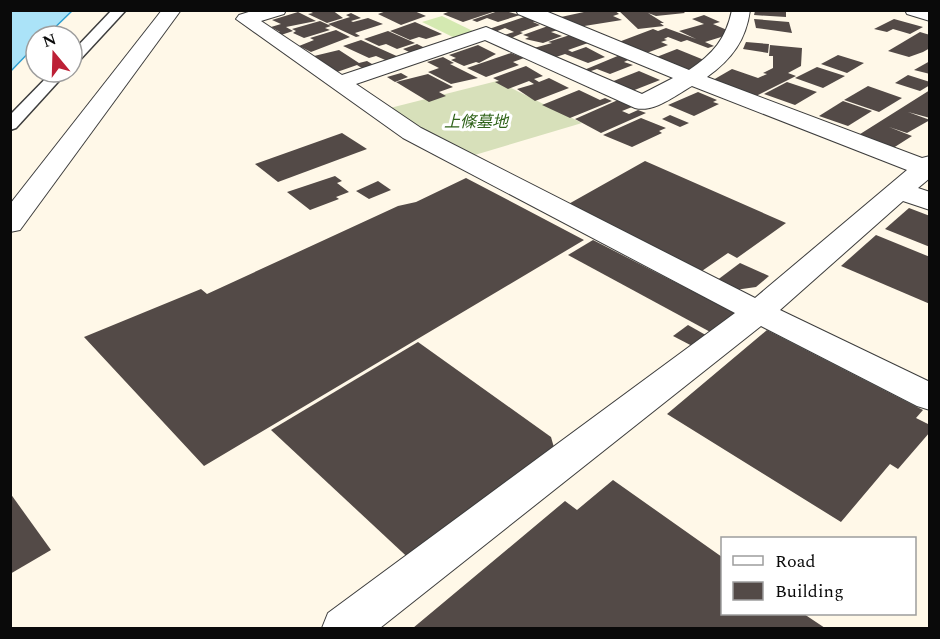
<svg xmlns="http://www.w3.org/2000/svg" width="940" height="639" font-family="Spectral,'Noto Sans JP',serif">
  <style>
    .green { fill: #d4e9b1 }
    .cemetery { fill: #d7e0ba }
    .water { fill: #abe3f8; stroke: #30a0d1; stroke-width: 1.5 }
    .building { fill: #534a47 }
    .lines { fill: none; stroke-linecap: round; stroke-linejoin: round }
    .service-casing { stroke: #3d3d3d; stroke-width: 3 }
    .minor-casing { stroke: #3d3d3d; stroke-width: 2 }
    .service { fill: #fff; fill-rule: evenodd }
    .minor { fill: #fff; fill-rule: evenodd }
    .labels { text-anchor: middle; stroke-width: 6; stroke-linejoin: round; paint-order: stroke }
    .far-park-label { font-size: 16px; font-style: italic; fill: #30631a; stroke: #fff }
  </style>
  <rect width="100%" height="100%" fill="#fff8e8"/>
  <path class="green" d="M442,16l37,18 -20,6 -37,-18z"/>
  <path class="cemetery" d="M497,81l85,42 -114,34 -78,-49z"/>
  <path class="water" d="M11,10h61v1l-26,25h-10v9l-25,26z"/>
  <g class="building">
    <path d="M332,10l11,8 -16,5 -19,-9 5,-1 -4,-2 4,-1z"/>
    <path d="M389,10h23l14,6 -25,9 -23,-11z"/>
    <path d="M453,10h36l4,2 -30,10 -20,-8z"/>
    <path d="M501,10l19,5 -22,7 -11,-4 -10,4 -5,-2z"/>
    <path d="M593,10h21l5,4 -6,2 9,4 -44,7 -17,-10z"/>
    <path d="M618,10h64l3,3 -29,3 -8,-3 16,10h-4l4,3 -26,3z"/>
    <path d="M759,10h27v7l-32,-2 1,-4z"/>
    <path d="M298,12l18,9 -30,6 7,4 -12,4 -5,-2 4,-1 -9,-5 10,-3 -9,-4z"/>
    <path d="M351,13l10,5 -10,3 2,1 15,-4 15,6 -28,9 5,3 -4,1 -28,-13 22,-7 -4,-2z"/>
    <path d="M704,15l16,7 -7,2 21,9 -29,9 9,4 -6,2 -21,-8 -6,2 -13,-5 -4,2 3,1 -6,2 7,3 -24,9 -28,-11 37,-14 5,2 8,-3 30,11 -17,-8 25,-7 -12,-5z"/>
    <path d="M527,16l10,4 -4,2 7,3 -20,7 3,1 -12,5 -7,-3 10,-3 -9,-4 -10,4 -6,-3z"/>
    <path d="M754,19l35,3 3,11 -36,-5z"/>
    <path d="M894,19l29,8 -13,7 -17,-5 -6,3 -13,-3z"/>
    <path d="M320,21l11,5 -6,2 5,2 -26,8 -11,-5 3,-2 -4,-2z"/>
    <path d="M415,22l27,12 -16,5 -7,-2 -9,3 -20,-9z"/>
    <path d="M548,26l10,4 -7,2 11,4 -19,7 -18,-4 4,-2 -6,-2z"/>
    <path d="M336,30l14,7 -39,15 -12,-6 15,-6 -4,-2z"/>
    <path d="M388,31l27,12 -18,6 -11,-5 -7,2 -15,-7z"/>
    <path d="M920,32l10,3v13l-7,4 -14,5 -21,-6z"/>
    <path d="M570,35l18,8 -20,7 4,2 14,-5 19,10 -17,6 -23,-9 -9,3 -22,-9 18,-5 -4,-1z"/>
    <path d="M361,40l40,18 -11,4 -14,-6 -7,2 -26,-12z"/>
    <path d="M746,42l23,2 -1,9 -25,-4z"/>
    <path d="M417,44l10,5 -14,5 -10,-5z"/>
    <path d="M478,45l18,9 -17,9 -3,-1 -12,4 -13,-6 5,-2 -7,-3z"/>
    <path d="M770,45l32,3 -1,18 -13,7 8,3 -40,20 -43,-16 19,-11 26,9 9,-4 -4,-1 10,-5v-12h-4z"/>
    <path d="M677,49l32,13 -24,9 -31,-13z"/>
    <path d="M339,50l20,13 8,-2 10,6 -12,3 -8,-5 -20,7 -23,-16z"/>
    <path d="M511,53l13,5 -11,4 6,3 -33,12 -19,-9z"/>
    <path d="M620,55l10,4 -6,3 9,3 -23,9 -13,-5 -9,3 -4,-2z"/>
    <path d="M838,55l26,8 -17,10 -26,-9z"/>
    <path d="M443,57l11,6 -4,1 28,14 -27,6 -23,-12 11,-4 -12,-6z"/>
    <path d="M930,61v13l-16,-4z"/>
    <path d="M526,66l17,10 -9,3 5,3 10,-4 20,10 -34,13 -18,-12 17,-5 -5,-3 -21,8 -13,-7 4,-1 -6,-3z"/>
    <path d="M817,67l28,9 -22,12 -28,-10z"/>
    <path d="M639,71l21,9 -28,11 -21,-9z"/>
    <path d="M401,73l7,4 -13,5 -8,-5z"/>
    <path d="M428,74l25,13 -14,5 7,4 -17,6 -33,-20z"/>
    <path d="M908,75l22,7v3l-10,6 -25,-8z"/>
    <path d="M787,82l30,10 -22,13 -31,-11z"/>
    <path d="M868,86l34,12 -23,14 -35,-12z"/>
    <path d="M579,90l21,10 5,-2 7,3 -42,17 -28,-13z"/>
    <path d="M930,90v28l-22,-6 22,8 -23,13 -18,-6 23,9 -22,14 -33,-14z"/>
    <path d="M698,92l19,8 -4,2 6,2 -25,12 -26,-11z"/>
    <path d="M618,100l14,7 -10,4 7,3 9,-4 8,3 -45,20 -26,-14z"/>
    <path d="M843,101l29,10 -24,15 -29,-10z"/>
    <path d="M670,115l19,8 -9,4 -18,-8z"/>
    <path d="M641,118l25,10 -7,3 3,2 -30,14 -29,-12z"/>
    <path d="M342,133l25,16 -89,33 -23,-18z"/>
    <path d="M645,161l141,62 -49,35 -9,-5 -29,20 -134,-67z"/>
    <path d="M335,176l7,5 -5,2 12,9 -13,5 3,2 -29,11 -23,-18z"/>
    <path d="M466,178l118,62 -380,226 -120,-129 117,-48 6,5 191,-88 18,-4z"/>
    <path d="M378,181l13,9 -22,9 -13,-8z"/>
    <path d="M909,208l21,8v31l-45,-18z"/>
    <path d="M876,235l54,22v47l-89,-38z"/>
    <path d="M593,240l146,75 -25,19 -146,-79z"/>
    <path d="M740,263l29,13 -13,11 -21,3 -19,-9z"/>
    <path d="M688,325l23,13 -13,11 -25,-13z"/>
    <path d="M767,330l156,80 -7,8 14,7v7l-32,37 -8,-5 -49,58 -174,-108z"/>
    <path d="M418,342l133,95 6,21 -140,108 -146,-136z"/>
    <path d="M613,480l109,77v57h82l21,14h-412l152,-127 12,9z"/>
    <path d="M10,493l41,57 -41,24z"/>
  </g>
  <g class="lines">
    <defs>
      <g id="service">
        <path d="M112,10h14l-49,53 -5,1v-12z"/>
        <path d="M52,72h15l-51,56 -6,2v-15z"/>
      </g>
      <g id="minor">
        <path d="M162,10h19l-161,220 -10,2v-28z"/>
        <path d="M255,10h31l-2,4 -23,7 81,54 144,-48 156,67 31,-16 -155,-64 -2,-4h27l146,60c24,-16 37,-31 43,-60h18c-4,30 -18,49 -43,67l215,81 8,-2v22l-12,10 12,4v18l-27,-9 -123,109 150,72v28l-13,-4 -156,-80 -381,302h-58l6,-15 407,-300 -332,-175 -167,-119 3,-4zM485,40l150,68c19,5 41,-13 57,-22l215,84 -152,128 -334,-170 -65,-44z"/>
        <path d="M905,10h25v11l-23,-7z"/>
      </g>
    </defs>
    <use href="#service" class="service-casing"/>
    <use href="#minor" class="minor-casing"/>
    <use href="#service" class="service"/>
    <use href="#minor" class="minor"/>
  </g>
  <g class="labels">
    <g class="far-park-label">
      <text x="476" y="127">上條墓地</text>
    </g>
  </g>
  <rect width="940" height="639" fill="none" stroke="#0a0a0a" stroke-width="24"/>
  <rect x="721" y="537" width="195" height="78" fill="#ffffff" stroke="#9d9d9d" stroke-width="1.5"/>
  <rect x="733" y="556" width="30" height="9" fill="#ffffff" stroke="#9d9d9d" stroke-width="1.5"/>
  <text x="775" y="567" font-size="18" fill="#0a0a0a">Road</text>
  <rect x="733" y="582" width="30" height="18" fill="#534a47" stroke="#9d9d9d" stroke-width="1.5"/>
  <text x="775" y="597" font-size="18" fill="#0a0a0a">Building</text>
  <g transform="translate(54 54) rotate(341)"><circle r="28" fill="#ffffff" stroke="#9d9d9d" stroke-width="1.5"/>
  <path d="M0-4.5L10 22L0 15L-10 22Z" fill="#bd2036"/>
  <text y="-9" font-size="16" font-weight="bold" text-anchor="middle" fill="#0a0a0a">N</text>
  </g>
</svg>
